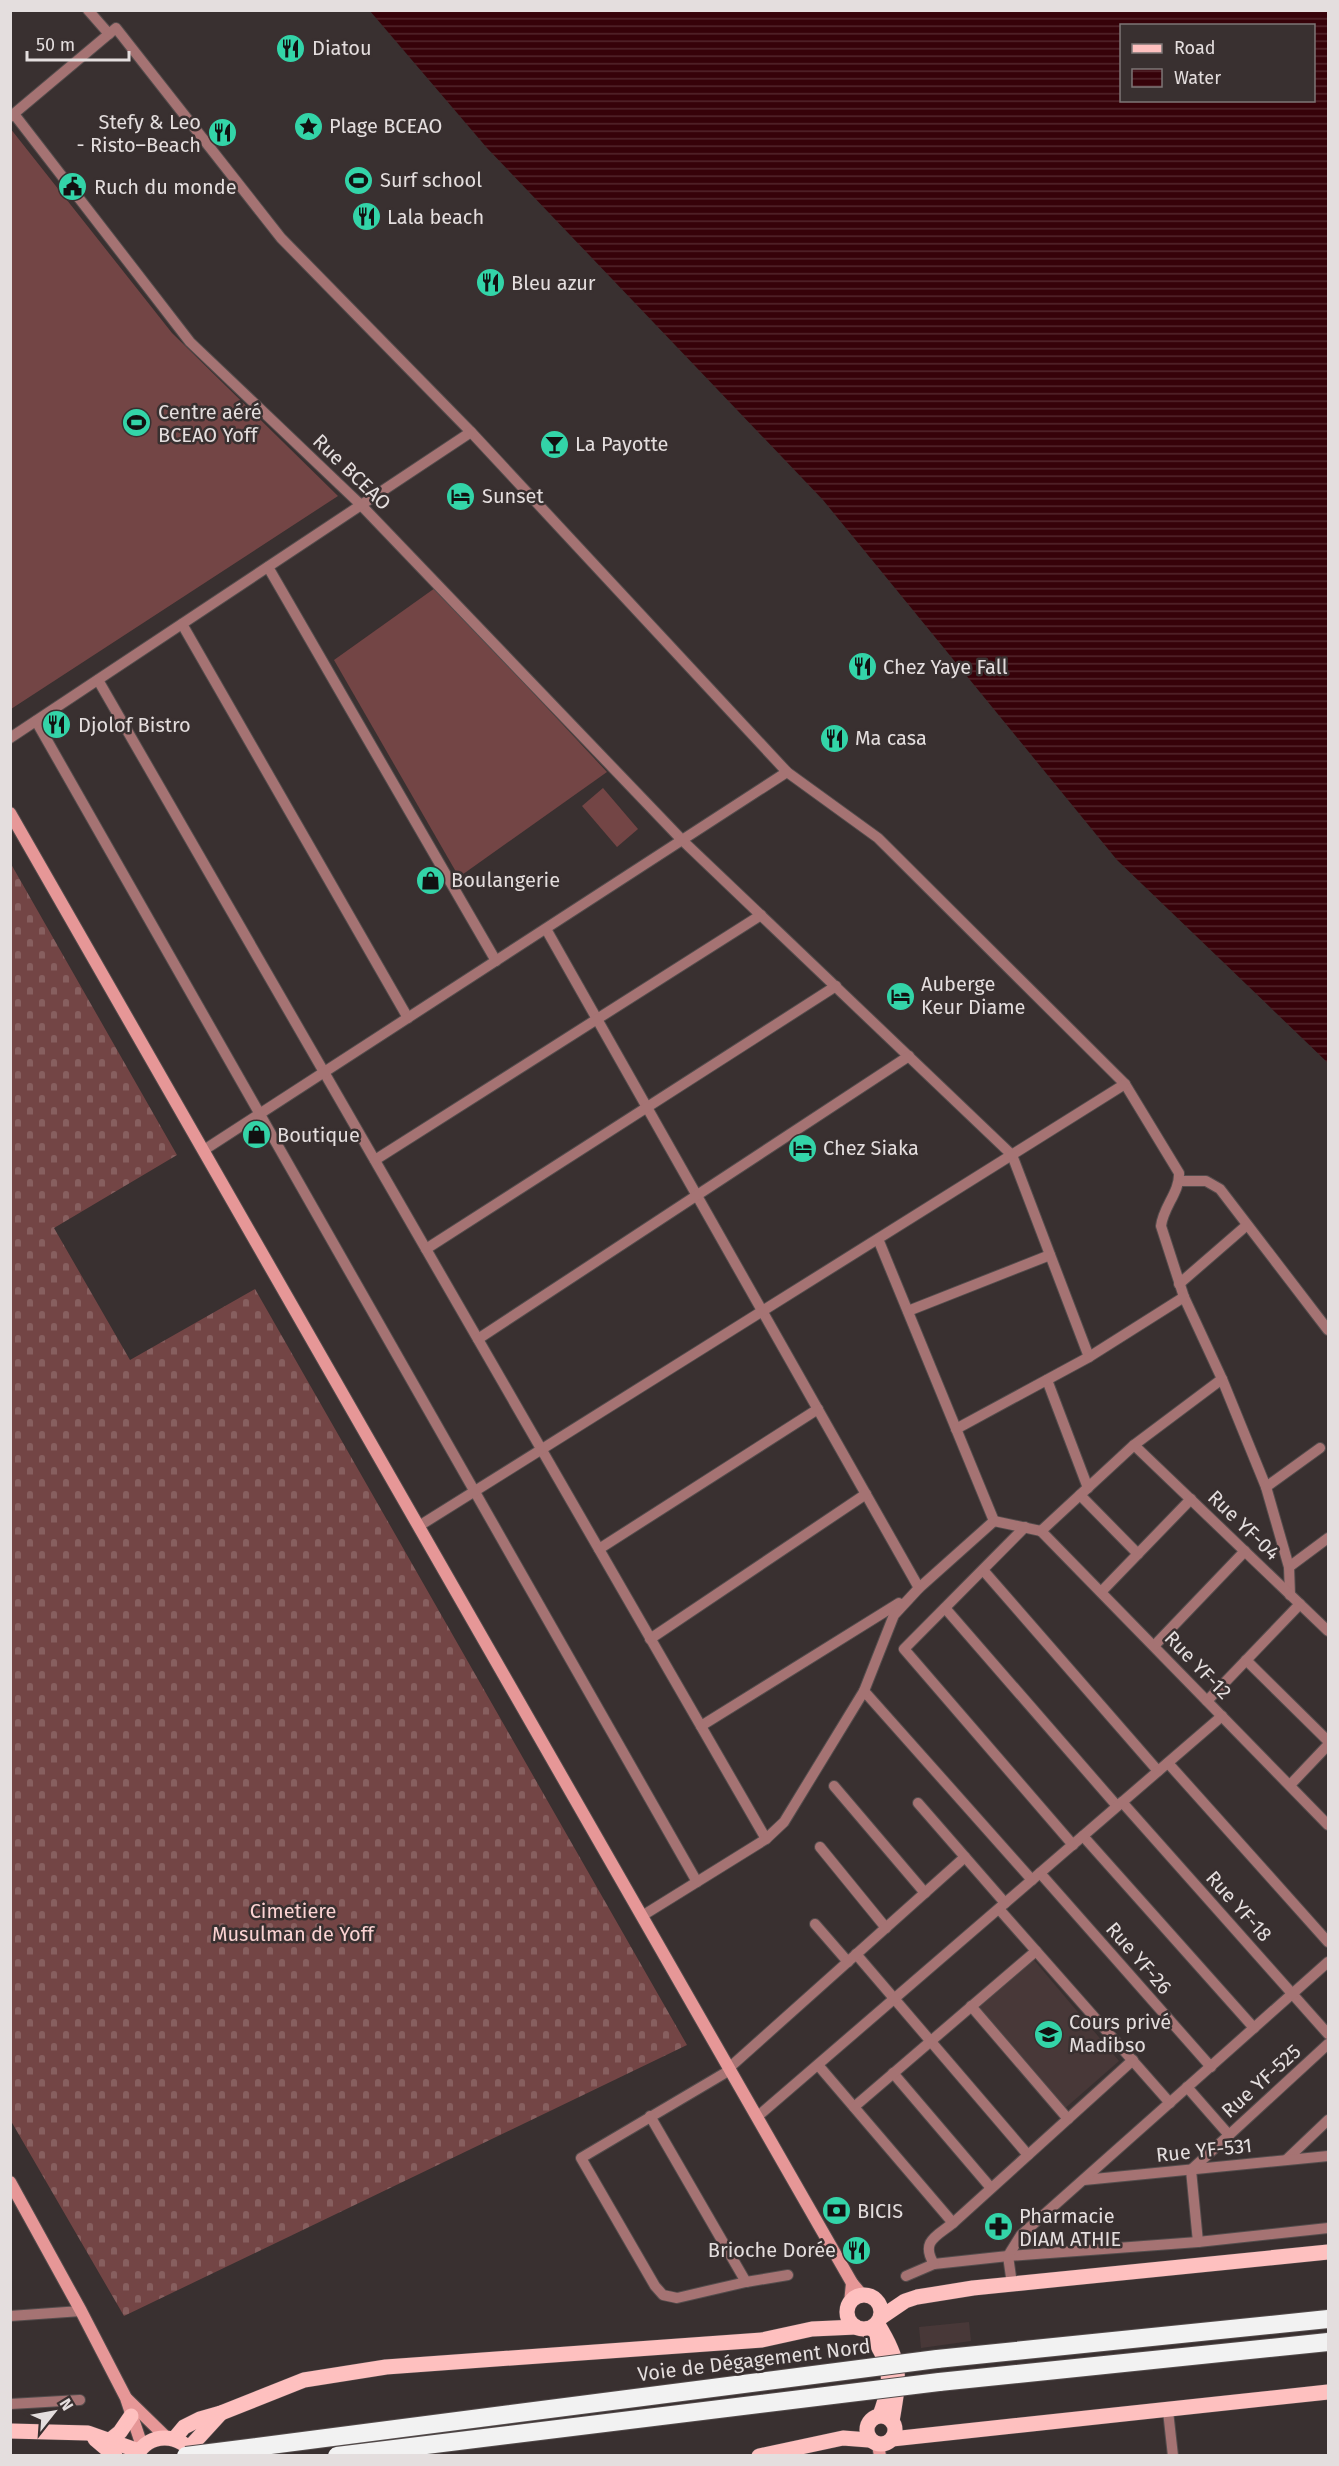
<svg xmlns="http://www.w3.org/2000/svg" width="1339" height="2466" font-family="'Fira Sans',sans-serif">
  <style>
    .built { fill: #483838 }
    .cemetery { fill: url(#cemetery-stones) }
    .pitch { fill: #734545 }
    .water { fill: url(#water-rules); fill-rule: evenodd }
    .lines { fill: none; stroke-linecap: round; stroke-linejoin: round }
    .street-casing { stroke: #544c4c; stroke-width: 12 }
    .secondary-casing { stroke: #544c4c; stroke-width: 14 }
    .primary-casing { stroke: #544c4c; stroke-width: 16 }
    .highway-casing { stroke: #544c4c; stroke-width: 20 }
    .street { stroke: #a57373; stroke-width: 10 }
    .secondary { stroke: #e69797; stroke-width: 12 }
    .primary { stroke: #fec0bf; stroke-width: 15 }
    .highway { stroke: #f2f2f2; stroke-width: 18 }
    .highway-bridge-casing { stroke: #544c4c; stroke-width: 20; stroke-linecap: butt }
    .highway-bridge { stroke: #f2f2f2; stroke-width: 18 }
    .labels { text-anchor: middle; stroke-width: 5; stroke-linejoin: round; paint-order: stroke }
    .poi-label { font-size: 20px; fill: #e4dede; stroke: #393030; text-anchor: start }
    .street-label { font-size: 20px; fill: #e4dede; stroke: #393030 }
    .park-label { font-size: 20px; fill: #fbd3d3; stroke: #393030 }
  </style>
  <defs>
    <pattern id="cemetery-stones" width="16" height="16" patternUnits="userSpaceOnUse" patternTransform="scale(1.5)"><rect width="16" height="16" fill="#734545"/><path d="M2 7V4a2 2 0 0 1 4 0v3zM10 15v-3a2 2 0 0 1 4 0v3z" fill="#875f5f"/></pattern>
    <pattern id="water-rules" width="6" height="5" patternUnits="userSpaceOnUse" patternTransform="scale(1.5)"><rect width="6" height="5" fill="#360209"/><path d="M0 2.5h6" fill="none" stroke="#53262c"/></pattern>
  </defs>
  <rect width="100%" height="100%" fill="#393030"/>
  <g class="built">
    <path d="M1034,1960l85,101 -56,49 -87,-104z"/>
    <path d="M969,2322l2,19 -50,7 -2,-21z"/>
  </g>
  <path class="cemetery" d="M11,864l166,291 -123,73 76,132 125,-71 432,756 -563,271 -113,-195z"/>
  <g class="pitch">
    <path d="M10,128l162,205 166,163 -327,213z"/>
    <path d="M435,588l172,184 -148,105 -125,-217z"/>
    <path d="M603,788l35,41 -21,18 -35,-41z"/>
  </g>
  <path class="water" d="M370,11h958v1052l-211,-203 -294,-360 -336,-352zM1122,26h192v74h-192z"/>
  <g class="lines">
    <defs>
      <g id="street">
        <path d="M88,10l21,24"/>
        <path d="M14,114l176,228 171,163 321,335 330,315 77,202"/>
        <path d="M10,117l106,-89 165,210 190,194 316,340 91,66 247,246 54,89c1,19 -16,34 -18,53l23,71 38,82 44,108 23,80 1,28"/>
        <path d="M268,567l228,394"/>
        <path d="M182,624l226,394"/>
        <path d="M98,680l668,1159"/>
        <path d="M36,721l661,1161"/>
        <path d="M10,738l461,-306"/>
        <path d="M546,929l373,659"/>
        <path d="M204,1150l583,-378"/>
        <path d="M375,1160l386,-245"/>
        <path d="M1180,1181h26l14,8 108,141"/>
        <path d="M878,1239l116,282"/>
        <path d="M426,1249l410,-263"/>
        <path d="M1179,1284l68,-59"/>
        <path d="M908,1311l142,-56"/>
        <path d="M478,1339l431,-283"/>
        <path d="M1047,1380l41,108"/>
        <path d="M956,1429l133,-72 95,-60"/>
        <path d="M1134,1445l194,186"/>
        <path d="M1266,1487l54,-39"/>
        <path d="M1080,1495l58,59"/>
        <path d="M994,1521l47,10"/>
        <path d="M419,1526l706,-442"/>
        <path d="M1025,1527l-121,122 169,196"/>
        <path d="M1041,1531l287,294"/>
        <path d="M1041,1531l93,-86 88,-66"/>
        <path d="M599,1549l219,-140"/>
        <path d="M1289,1567l39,-29"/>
        <path d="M983,1570l175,201"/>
        <path d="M1101,1592l90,-93"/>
        <path d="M945,1608l172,198"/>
        <path d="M650,1639l216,-145"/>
        <path d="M1154,1646l91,-95"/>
        <path d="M1246,1660l82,81"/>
        <path d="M864,1691l168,189"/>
        <path d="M1207,1701l93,-97"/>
        <path d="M701,1726l198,-123"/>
        <path d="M1168,1763l160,179"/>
        <path d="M1290,1785l38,-40"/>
        <path d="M834,1786l91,107"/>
        <path d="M1122,1802l206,232"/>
        <path d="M918,1803l87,100"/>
        <path d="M1083,1836l171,192"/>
        <path d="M820,1847l66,81"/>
        <path d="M1040,1873l171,194"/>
        <path d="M999,1909l171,194"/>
        <path d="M642,1916l124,-77 18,-17 80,-131 30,-76 25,-27 75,-67"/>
        <path d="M815,1924l33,38"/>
        <path d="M856,1954l172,201"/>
        <path d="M971,2006l97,113"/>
        <path d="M818,2065l135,158"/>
        <path d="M729,2068l236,-211"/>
        <path d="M730,2070l-149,88 74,128 8,9 14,3 69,-16 42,-7"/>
        <path d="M893,2073l98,115"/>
        <path d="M1187,2087l42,48"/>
        <path d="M854,2107l182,-156"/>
        <path d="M650,2116l96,166"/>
        <path d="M757,2117l465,-401"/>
        <path d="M1286,2160l42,-40"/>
        <path d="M1084,2180l244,-24"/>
        <path d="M1198,2242l-7,-72 137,-126"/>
        <path d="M934,2264l74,-8 190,-14 130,-14"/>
        <path d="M906,2276l28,-12c-14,-23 3,-28 19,-41l180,-163"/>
        <path d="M1012,2284l-4,-28 13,-21 307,-273"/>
        <path d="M10,2316l71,-5"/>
        <path d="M10,2404l70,-4"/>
        <path d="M1168,2411l5,45"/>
      </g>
      <g id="secondary">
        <path d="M10,813l842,1470 10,12"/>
        <path d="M10,2182l71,129 45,87 16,48"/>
        <path d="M850,2303l2,-20"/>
        <path d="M127,2399l39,38"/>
        <path d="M878,2445l2,11"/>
      </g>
      <g id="primary">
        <circle cx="864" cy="2312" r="17"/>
        <path d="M880,2318l25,-17 12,-4 56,-9 355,-36"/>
        <path d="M877,2323c25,41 23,52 15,98"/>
        <path d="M867,2329c23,35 28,46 13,86"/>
        <circle cx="881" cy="2430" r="14"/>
        <path d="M10,2431l78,2 51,18"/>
        <path d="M95,2439l20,17"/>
        <path d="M174,2439l10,-12 16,-8 21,-6 83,-33 82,-13 376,-27 50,-11 44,-2"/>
        <path d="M892,2439l436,-47"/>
        <path d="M110,2440l10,-8 11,-16"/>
        <path d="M189,2448l32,-35"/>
        <path d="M136,2456c14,-25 44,-23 59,0"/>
        <path d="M759,2456l84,-18 26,2"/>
      </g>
      <g id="highway">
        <path d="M937,2359l391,-40"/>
        <path d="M939,2382l389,-40"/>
      </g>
    </defs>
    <use href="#street" class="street-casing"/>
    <use href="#secondary" class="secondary-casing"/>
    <use href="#primary" class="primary-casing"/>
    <use href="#highway" class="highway-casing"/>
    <use href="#street" class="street"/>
    <use href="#secondary" class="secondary"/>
    <use href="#primary" class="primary"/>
    <use href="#highway" class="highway"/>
    <defs>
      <g id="highway-bridge">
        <path d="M186,2456l751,-97"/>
        <path d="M337,2456l602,-74"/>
      </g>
    </defs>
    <use href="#highway-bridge" class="highway-bridge-casing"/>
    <use href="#highway-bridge" class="highway-bridge"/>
  </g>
  <defs>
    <symbol id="restaurant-disc" viewBox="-11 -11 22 22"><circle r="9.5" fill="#33d4a8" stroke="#393030"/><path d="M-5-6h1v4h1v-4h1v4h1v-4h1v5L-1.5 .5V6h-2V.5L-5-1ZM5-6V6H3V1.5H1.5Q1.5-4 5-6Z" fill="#111"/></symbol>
    <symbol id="sight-disc" viewBox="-11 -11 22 22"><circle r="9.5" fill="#33d4a8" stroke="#393030"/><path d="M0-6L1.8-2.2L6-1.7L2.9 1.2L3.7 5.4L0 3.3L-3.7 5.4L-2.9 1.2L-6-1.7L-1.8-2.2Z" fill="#111"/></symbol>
    <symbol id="stadium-disc" viewBox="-11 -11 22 22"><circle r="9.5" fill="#33d4a8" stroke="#393030"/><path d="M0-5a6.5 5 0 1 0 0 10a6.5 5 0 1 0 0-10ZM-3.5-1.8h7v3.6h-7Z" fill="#111"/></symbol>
    <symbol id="civic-disc" viewBox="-11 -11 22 22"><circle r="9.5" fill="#33d4a8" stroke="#393030"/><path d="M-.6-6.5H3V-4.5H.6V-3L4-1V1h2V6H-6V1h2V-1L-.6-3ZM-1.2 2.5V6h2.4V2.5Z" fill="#111"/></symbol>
    <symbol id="bar-disc" viewBox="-11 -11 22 22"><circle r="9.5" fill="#33d4a8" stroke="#393030"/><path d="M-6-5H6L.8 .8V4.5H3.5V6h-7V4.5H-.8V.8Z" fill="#111"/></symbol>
    <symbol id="hotel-disc" viewBox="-11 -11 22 22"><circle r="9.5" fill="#33d4a8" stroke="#393030"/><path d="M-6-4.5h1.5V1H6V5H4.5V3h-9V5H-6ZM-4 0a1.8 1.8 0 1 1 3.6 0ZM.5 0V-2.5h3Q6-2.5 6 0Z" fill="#111"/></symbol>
    <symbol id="shop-disc" viewBox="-11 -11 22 22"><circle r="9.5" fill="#33d4a8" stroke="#393030"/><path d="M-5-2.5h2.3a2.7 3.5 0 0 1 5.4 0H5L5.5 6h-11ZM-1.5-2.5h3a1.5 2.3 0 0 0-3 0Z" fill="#111"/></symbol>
    <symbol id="school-disc" viewBox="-11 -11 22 22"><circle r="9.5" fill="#33d4a8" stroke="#393030"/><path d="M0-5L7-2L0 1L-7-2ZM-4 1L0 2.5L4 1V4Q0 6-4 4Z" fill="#111"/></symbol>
    <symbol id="bank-disc" viewBox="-11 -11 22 22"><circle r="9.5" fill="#33d4a8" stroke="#393030"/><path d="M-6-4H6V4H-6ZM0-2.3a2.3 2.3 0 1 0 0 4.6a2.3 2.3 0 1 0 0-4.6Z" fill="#111"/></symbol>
    <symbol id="pharmacy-disc" viewBox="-11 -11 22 22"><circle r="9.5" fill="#33d4a8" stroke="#393030"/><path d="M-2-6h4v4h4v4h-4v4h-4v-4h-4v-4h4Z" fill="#111"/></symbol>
  </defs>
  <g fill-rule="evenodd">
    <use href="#restaurant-disc" x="274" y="32" width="33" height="33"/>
    <use href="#sight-disc" x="292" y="110" width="33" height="33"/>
    <use href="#restaurant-disc" x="206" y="116" width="33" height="33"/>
    <use href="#stadium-disc" x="342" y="164" width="33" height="33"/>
    <use href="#civic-disc" x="56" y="170" width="33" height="33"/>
    <use href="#restaurant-disc" x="350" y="200" width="33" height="33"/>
    <use href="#restaurant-disc" x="474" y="266" width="33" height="33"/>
    <use href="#stadium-disc" x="120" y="406" width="33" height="33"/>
    <use href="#bar-disc" x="538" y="428" width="33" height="33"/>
    <use href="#hotel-disc" x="444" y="480" width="33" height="33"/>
    <use href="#restaurant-disc" x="846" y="650" width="33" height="33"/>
    <use href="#restaurant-disc" x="40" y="708" width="33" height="33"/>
    <use href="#restaurant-disc" x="818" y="722" width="33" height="33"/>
    <use href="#shop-disc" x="414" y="864" width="33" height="33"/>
    <use href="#hotel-disc" x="884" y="980" width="33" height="33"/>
    <use href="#shop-disc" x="240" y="1118" width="33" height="33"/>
    <use href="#hotel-disc" x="786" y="1132" width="33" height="33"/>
    <use href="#school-disc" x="1032" y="2018" width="33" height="33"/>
    <use href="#bank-disc" x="820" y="2194" width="33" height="33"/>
    <use href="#pharmacy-disc" x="982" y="2210" width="33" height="33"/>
    <use href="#restaurant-disc" x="840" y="2234" width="33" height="33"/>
  </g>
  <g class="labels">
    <g class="poi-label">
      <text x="312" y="55">Diatou</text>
      <text x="201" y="129" text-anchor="end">Stefy &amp; Leo<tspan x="201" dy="23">- Risto–Beach</tspan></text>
      <text x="329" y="133">Plage BCEAO</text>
      <text x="380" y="187">Surf school</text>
      <text x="94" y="194">Ruch du monde</text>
      <text x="387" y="224">Lala beach</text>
      <text x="511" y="290">Bleu azur</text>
      <text x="158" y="419">Centre aéré<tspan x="158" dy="23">BCEAO Yoff</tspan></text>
      <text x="575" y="451">La Payotte</text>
      <text x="482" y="503">Sunset</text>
      <text x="883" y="674">Chez Yaye Fall</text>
      <text x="78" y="732">Djolof Bistro</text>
      <text x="855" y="745">Ma casa</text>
      <text x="451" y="887">Boulangerie</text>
      <text x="921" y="991">Auberge<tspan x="921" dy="23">Keur Diame</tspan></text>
      <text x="277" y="1142">Boutique</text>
      <text x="823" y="1155">Chez Siaka</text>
      <text x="1069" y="2029">Cours privé<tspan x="1069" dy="23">Madibso</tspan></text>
      <text x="857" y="2218">BICIS</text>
      <text x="1019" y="2223">Pharmacie<tspan x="1019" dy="23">DIAM ATHIE</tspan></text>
      <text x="836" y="2257" text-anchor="end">Brioche Dorée</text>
    </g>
    <g class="street-label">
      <text transform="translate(352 472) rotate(44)" y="7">Rue BCEAO</text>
      <text transform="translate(1244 1525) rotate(44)" y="7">Rue YF-04</text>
      <text transform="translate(1198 1665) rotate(46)" y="7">Rue YF-12</text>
      <text transform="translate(1239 1906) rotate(48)" y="7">Rue YF-18</text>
      <text transform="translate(1139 1958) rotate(49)" y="7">Rue YF-26</text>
      <text transform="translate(1261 2081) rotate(-42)" y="7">Rue YF-525</text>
      <text transform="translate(1204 2150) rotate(-6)" y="7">Rue YF-531</text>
      <text transform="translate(754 2360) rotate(-7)" y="7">Voie de Dégagement Nord</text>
    </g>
    <g class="park-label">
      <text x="293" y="1918">Cimetiere<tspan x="293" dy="23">Musulman de Yoff</tspan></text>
    </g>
  </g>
  <rect width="1339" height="2466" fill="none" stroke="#e4dede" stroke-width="24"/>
  <rect x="1120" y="24" width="195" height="78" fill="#393030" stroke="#7d7676" stroke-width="1.5"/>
  <rect x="1132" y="44" width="30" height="9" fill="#fec0bf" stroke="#7d7676" stroke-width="1.5"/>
  <text x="1174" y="54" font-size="18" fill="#e4dede">Road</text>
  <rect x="1132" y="69" width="30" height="18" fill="url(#water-rules)" stroke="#7d7676" stroke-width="1.5"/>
  <text x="1174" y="84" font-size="18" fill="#e4dede">Water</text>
  <g transform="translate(54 2412) rotate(59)" stroke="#393030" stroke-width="4.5" paint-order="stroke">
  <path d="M0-4.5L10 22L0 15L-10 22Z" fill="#e4dede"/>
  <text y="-9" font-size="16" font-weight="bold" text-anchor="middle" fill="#e4dede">N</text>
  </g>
  <path d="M27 51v9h102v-9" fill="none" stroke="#e4dede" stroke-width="3"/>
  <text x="36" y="51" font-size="18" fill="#e4dede" stroke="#393030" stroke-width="4.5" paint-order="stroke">50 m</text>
</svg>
